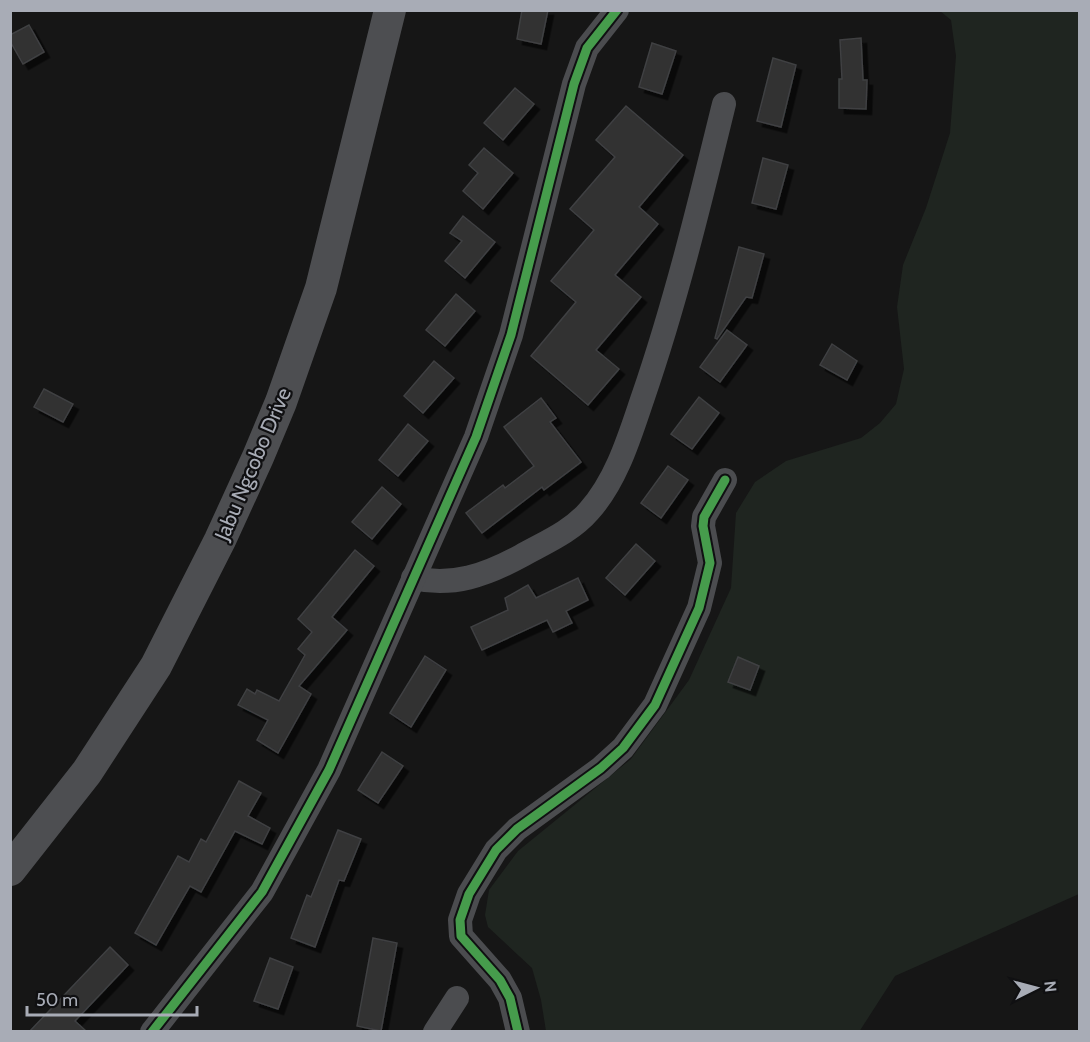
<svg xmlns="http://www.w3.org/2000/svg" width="1090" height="1042" font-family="Cabin,sans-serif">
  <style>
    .green { fill: #1f2520 }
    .building { fill: #303032; stroke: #3f4042; stroke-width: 1.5; filter: url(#shadow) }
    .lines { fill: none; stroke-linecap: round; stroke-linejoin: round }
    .minor { stroke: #4b4c4f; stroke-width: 24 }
    .major { stroke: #4d4e51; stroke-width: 32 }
    .cycleway-casing { stroke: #101012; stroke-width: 13 }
    .cycleway { stroke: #469c4c; stroke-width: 9 }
    .labels { text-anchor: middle; stroke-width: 4.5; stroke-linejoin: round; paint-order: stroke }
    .street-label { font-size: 21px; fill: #a8acb6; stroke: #101012 }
  </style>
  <defs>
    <filter id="shadow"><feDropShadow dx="5.5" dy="5.5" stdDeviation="0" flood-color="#0009"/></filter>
  </defs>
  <rect width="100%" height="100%" fill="#161616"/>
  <path class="green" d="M940,11h139v883l-184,82 -36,56 -313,-1 -5,-31 -9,-32 -44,-41 -3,-12 4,-25 29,-39 113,-92 58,-79 42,-92 5,-75 19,-31 31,-21 75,-23 19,-15 16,-19 8,-35 -7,-62 6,-42 23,-57 24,-75 6,-77 -5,-36z"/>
  <g class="building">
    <path d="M522,10h26l-7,34 -24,-5z"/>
    <path d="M29,25l15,27 -21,12 -13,-23v-6z"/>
    <path d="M861,38l2,42h4l-1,29 -27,-1v-29h3l-2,-39z"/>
    <path d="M652,43l24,8 -14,43 -23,-7z"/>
    <path d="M773,58l23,7 -15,62 -24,-6z"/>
    <path d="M515,88l19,16 -31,36 -19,-17z"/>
    <path d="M626,106l57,49 -44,52 19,17 -43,51 26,22 -45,53 23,19 -31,36 -57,-49 45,-54 -25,-21 43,-51 -24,-21 45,-52 -19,-17z"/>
    <path d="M484,148l29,25 -30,36 -20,-18 15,-18 -9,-8z"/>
    <path d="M763,158l25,7 -12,44 -24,-6z"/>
    <path d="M463,216l32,26 -30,36 -20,-17 17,-20 -12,-8z"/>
    <path d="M739,247l25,7 -12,44 -6,-1 -29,42 -2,-1z"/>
    <path d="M456,294l19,17 -30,35 -19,-16z"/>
    <path d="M727,330l20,15 -27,37 -20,-15z"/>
    <path d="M832,344l25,17 -10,19 -27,-15z"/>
    <path d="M434,361l20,17 -31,35 -19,-17z"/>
    <path d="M44,389l29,15 -10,18 -29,-15z"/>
    <path d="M699,397l20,16 -27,36 -21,-15z"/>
    <path d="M541,398l15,20 -6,4 31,40 -37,28 -2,-3 -60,46 -16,-20 37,-28 2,3 29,-22 -30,-39z"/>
    <path d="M408,424l20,17 -30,35 -19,-16z"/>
    <path d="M668,466l20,14 -27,38 -20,-15z"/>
    <path d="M382,487l19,17 -29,35 -20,-17z"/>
    <path d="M636,544l19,17 -30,34 -19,-17z"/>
    <path d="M355,550l19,16 -42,51 15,13 -48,56 12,8 -33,59 -21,-13 11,-20 -30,-15 9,-16 8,5 2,-4 22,11 26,-46 -7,-6 14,-17 -14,-13z"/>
    <path d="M578,578l10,22 -22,11 6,12 -19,9 -6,-12 -65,30 -11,-23 37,-17 -3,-12 23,-13 8,13z"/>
    <path d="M425,656l21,14 -35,57 -21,-14z"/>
    <path d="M738,657l21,9 -9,24 -22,-8z"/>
    <path d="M382,752l21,14 -25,37 -20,-13z"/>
    <path d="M239,781l22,12 -13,23 22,12 -8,16 -27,-13 -34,61 -11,-6 -34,59 -21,-12 43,-77 11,6 12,-23 5,3z"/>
    <path d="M338,830l23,9 -17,42 -5,-1 -24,67 -24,-9 16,-43 4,2z"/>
    <path d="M373,938l24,5 -16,88 -24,-5z"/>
    <path d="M110,947l18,18 -53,56 12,11h-58z"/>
    <path d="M270,958l23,9 -15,42 -24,-8z"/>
  </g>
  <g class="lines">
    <g class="minor">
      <path d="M413,578c40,9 73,-3 108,-22 23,-13 50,-24 68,-45 28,-31 41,-76 54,-114 33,-96 57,-195 81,-293"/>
      <path d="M152,1032l110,-140 67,-122 147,-333 35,-102 63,-251 13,-36 30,-38"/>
      <path d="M435,1032l22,-34"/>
      <path d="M518,1032l-8,-34 -10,-18 -39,-44 -1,-16 9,-26 27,-44 21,-21 84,-61 22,-20 32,-43 44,-97 11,-45 -7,-37 1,-9 21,-37"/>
    </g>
    <path class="major" d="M10,870l77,-98 69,-106 64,-126 38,-83 23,-55 40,-114 69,-278"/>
    <defs>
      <g id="cycleway">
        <path d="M152,1032l110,-140 67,-122 147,-333 35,-102 63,-251 13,-36 30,-38"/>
        <path d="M518,1032l-8,-34 -10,-18 -39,-44 -1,-16 9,-26 27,-44 21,-21 84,-61 22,-20 32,-43 44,-97 11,-45 -7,-37 1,-9 21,-37"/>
      </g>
    </defs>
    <use href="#cycleway" class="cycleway-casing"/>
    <use href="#cycleway" class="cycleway"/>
  </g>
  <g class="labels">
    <g class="street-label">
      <text transform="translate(253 464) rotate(-67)" y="7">Jabu Ngcobo Drive</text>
    </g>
  </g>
  <rect width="1090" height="1042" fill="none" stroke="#a8acb6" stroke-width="24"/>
  <g transform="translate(1036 988) rotate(84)" stroke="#101012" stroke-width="4.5" paint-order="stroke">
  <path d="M0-4.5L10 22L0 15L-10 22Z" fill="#a8acb6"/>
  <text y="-9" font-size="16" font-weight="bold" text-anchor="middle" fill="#a8acb6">N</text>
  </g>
  <path d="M27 1006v9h170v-9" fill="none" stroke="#a8acb6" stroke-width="3"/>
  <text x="36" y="1006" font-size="18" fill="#a8acb6" stroke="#101012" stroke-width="4.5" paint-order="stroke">50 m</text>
</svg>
